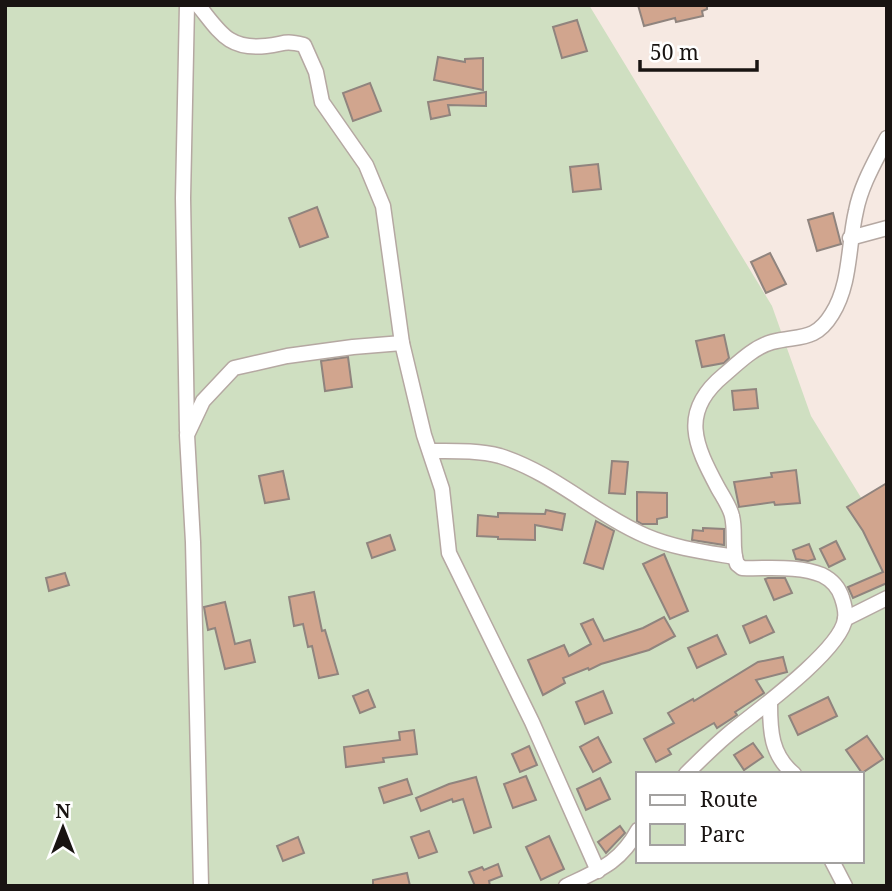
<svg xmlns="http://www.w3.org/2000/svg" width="892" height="891" font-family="'Noto Serif',serif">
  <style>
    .green { fill: #cfdfc1; fill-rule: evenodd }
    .building { fill: #d1a58e; stroke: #90847e; stroke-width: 2 }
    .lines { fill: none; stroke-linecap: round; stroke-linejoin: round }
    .minor-casing { stroke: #b5a8a2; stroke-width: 17 }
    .minor { stroke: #fff; stroke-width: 14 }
  </style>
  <rect width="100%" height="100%" fill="#f6e9e2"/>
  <path class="green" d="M5,5h584l183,301 39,110 76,124v346h-882zM638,774h224v87h-224z"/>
  <g class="building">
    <path d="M638,5h69v4l-5,2 1,5 -27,6 -1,-4 -31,8z"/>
    <path d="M577,20l10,31 -25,7 -9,-31z"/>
    <path d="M438,57l27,5v-3l18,-1v32l-49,-10z"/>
    <path d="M370,83l11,28 -28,10 -10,-28z"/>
    <path d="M486,92v14l-38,-1 2,10 -19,4 -3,-17z"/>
    <path d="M598,164l3,25 -28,3 -3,-25z"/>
    <path d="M317,207l11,30 -28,10 -11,-29z"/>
    <path d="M833,213l8,31 -24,7 -9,-31z"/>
    <path d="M770,253l16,31 -20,9 -15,-31z"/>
    <path d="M724,335l5,23 -5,5 -22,4 -6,-26z"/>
    <path d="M348,357l4,30 -27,4 -4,-30z"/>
    <path d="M756,389l2,19 -24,2 -2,-19z"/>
    <path d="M612,461l16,1 -3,32 -16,-1z"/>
    <path d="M796,470l4,33 -25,2 -1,-3 -35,5 -5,-25 38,-5 -1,-4z"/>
    <path d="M283,471l6,28 -24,4 -6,-27z"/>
    <path d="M887,483v100l-34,15 -5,-11 35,-15 -20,-41 -16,-24z"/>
    <path d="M637,492l30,1v24l-10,2v5h-15l-5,-3z"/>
    <path d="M546,510l19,4 -3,16 -27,-5v15l-37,-1v-2l-21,-1 1,-21 20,2v-4l47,1z"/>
    <path d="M596,521l18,10 -11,38 -19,-6z"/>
    <path d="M703,528l21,1v16l-32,-5 1,-10 10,1z"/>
    <path d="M390,535l5,15 -23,8 -5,-15z"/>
    <path d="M836,541l9,18 -16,8 -9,-18z"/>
    <path d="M809,544l6,15 -7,2 -12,-2 -3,-9z"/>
    <path d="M664,554l24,57 -18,8 -27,-55z"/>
    <path d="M65,573l4,12 -20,6 -3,-13z"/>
    <path d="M768,578h17l7,15 -18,7 -9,-21z"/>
    <path d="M314,592l8,39 3,-1 13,44 -19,4 -7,-32 -4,1 -5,-23 -9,2 -5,-29z"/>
    <path d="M225,602l10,42 15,-4 5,22 -30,7 -10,-41 -7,2 -4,-23z"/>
    <path d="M766,616l8,16 -24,11 -7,-17z"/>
    <path d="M664,617l11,19 -26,14 -48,14 -12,6 -1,-2 -25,10 2,5 -22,12 -15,-35 36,-15 5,11 22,-12 -10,-20 12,-5 11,22 39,-13z"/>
    <path d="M717,635l9,19 -29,14 -9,-20z"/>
    <path d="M783,657l4,15 -31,8 8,13 -29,19 2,3 -20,13 -3,-5 -46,26 3,5 -15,8 -12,-23 30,-16 -6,-10 25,-14 1,2 64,-39z"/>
    <path d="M368,690l7,17 -15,6 -7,-17z"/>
    <path d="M603,691l9,22 -27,11 -9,-22z"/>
    <path d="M828,697l9,19 -39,19 -9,-19z"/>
    <path d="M414,730l3,24 -34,4 1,4 -38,5 -2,-20 56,-7 -1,-8z"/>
    <path d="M867,736l16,23 -21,14 -16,-23z"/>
    <path d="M598,737l13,25 -18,10 -13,-25z"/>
    <path d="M753,743l10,14 -19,13 -10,-15z"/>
    <path d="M529,746l8,19 -17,7 -8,-18z"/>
    <path d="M526,776l10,24 -23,8 -9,-24z"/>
    <path d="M476,777l15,50 -17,6 -11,-34 -10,3 -1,-3 -31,12 -5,-13 33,-14z"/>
    <path d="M600,778l10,21 -24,11 -9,-21z"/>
    <path d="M407,779l5,15 -28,9 -5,-15z"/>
    <path d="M620,826l5,7 -19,20 -8,-11z"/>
    <path d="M429,831l8,21 -18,6 -8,-21z"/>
    <path d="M549,836l15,33 -23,11 -15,-33z"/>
    <path d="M298,837l6,16 -21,8 -6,-15z"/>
    <path d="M498,864l4,12 -13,5 1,5h-15l-6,-14 13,-5 2,3z"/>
    <path d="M407,873l3,13h-37v-6z"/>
  </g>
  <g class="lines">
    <defs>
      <g id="minor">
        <path d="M198,5c22,27 30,45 68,41 20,-2 16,-6 38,-1l12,27 6,30 44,63 17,41 19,137 22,92 18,54 7,64 83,169 66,149"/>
        <path d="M850,238l37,-10"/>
        <path d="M187,431l-4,-233 4,-193"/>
        <path d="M430,451c23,0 48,-1 70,5 54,17 95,58 146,80 28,12 59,16 89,21"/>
        <path d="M845,619l42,-21"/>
        <path d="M770,703c0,28 1,52 24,71"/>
        <path d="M686,774c16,-16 33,-33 51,-47 24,-19 104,-78 108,-108 1,-6 -1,-15 -3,-21 -3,-10 -10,-18 -20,-23 -24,-10 -55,-6 -80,-7l-5,-4c-6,-15 -1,-32 -5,-48 -2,-9 -9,-19 -14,-28 -23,-43 -39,-76 6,-113 14,-12 30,-28 48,-33 27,-7 43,0 60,-28 19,-30 16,-69 24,-103 5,-26 19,-49 31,-73"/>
        <path d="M832,861l13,25"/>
        <path d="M201,886l-8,-344 -6,-107 16,-34 31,-33 53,-12 66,-9 49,-4"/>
        <path d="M566,886c33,-16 54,-23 72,-56"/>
      </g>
    </defs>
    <use href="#minor" class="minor-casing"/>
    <use href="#minor" class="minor"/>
  </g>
  <rect width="892" height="891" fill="none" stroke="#191412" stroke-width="14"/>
  <rect x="636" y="772" width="228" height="91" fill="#ffffff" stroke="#a3a1a0" stroke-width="2"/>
  <rect x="650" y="795" width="35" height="10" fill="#ffffff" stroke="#a3a1a0" stroke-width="2"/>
  <text x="700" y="807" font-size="21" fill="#191412">Route</text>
  <rect x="650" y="824" width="35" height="21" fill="#cfdfc1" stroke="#a3a1a0" stroke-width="2"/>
  <text x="700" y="842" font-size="21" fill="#191412">Parc</text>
  <g transform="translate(63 828)" stroke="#ffffff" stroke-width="5" paint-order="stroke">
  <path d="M0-5L12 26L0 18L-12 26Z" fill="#191412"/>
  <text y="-10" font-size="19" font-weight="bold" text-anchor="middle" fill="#191412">N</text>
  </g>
  <path d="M640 60v10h117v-10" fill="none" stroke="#191412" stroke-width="3.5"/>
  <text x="650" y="60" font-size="21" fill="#191412" stroke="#ffffff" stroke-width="5" paint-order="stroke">50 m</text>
</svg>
